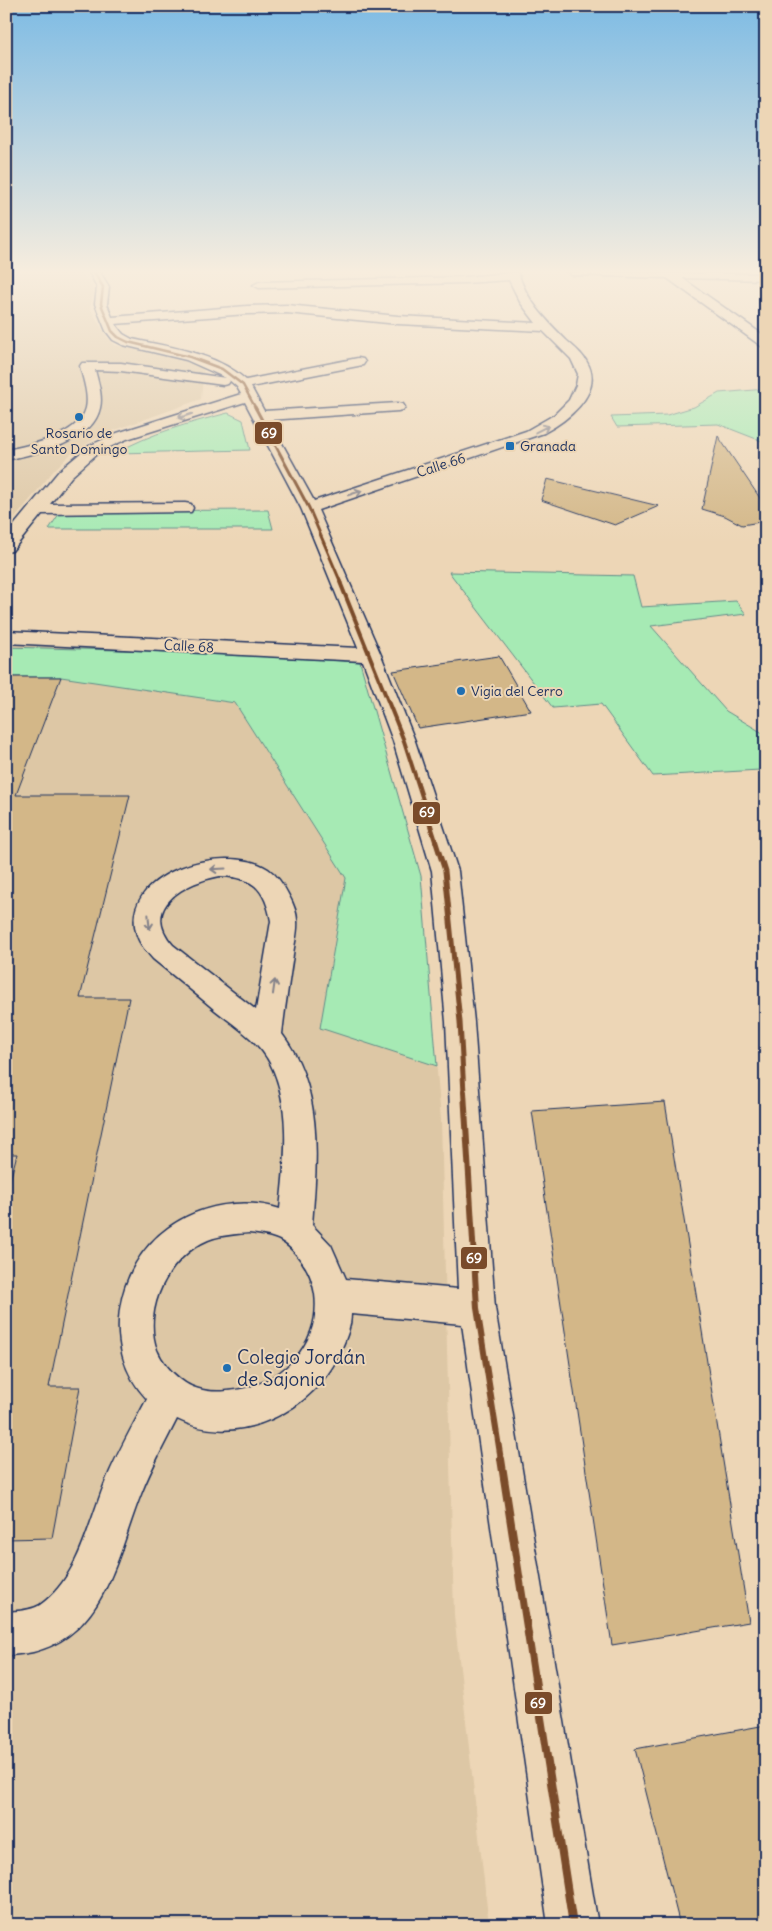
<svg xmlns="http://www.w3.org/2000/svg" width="772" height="1931" font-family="Delius,sans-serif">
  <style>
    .built { fill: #ddc7a5 }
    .green { fill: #a6eab4; stroke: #608c89 }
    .building { fill: #d3b788; stroke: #1b2f5e }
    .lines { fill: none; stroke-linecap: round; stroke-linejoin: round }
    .minor-casing { stroke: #1b2f5e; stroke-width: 3 }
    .minor { fill: #edd6b6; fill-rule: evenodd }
    .bus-1-far5-casing { stroke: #edd6b6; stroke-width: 4.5 }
    .bus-1-far4-casing { stroke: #edd6b6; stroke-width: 5.5 }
    .bus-1-far3-casing { stroke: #edd6b6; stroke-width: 7 }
    .bus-1-far2-casing { stroke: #edd6b6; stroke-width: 9 }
    .bus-1-far1-casing { stroke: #edd6b6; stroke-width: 10 }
    .bus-1-casing { stroke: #edd6b6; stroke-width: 12 }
    .bus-1-far5 { stroke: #7a4b2a; stroke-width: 2.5 }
    .bus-1-far4 { stroke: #7a4b2a; stroke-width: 3 }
    .bus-1-far3 { stroke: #7a4b2a; stroke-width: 4 }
    .bus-1-far2 { stroke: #7a4b2a; stroke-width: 5 }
    .bus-1-far1 { stroke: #7a4b2a; stroke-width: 6 }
    .bus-1 { stroke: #7a4b2a; stroke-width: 8 }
    .oneway { stroke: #84828a }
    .poi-dot { fill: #1f6fb2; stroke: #edd6b6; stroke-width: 2 }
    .labels { text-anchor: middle; stroke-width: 4; stroke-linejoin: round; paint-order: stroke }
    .far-poi-label { font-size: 14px; fill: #1b2f5e; stroke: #edd6b6; text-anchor: start }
    .far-street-label { font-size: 14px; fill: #1b2f5e; stroke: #edd6b6 }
    .near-poi-label { font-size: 19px; fill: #1b2f5e; stroke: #edd6b6; text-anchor: start }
    .line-badge { stroke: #edd6b6; stroke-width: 2 }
    .badge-label { font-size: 14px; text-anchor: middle; font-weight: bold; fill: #fff }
  </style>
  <rect width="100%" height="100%" fill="#edd6b6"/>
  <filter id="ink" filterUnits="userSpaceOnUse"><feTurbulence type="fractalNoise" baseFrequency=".02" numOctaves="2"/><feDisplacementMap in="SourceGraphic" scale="10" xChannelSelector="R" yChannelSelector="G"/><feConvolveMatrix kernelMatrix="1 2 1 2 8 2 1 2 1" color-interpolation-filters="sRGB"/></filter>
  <g filter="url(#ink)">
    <g class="built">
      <path d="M6,272h74l9,10 5,10 -4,16 17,29 8,8 89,21 -3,33 -97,35 -31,18 -18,17 -49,60z"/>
      <path d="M6,642l187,6 167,14 61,214 20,244 13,495 35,310h-483z"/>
    </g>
    <g class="green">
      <path d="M766,389l-2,53 -46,-18 -101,3 -6,-10 56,-2 27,-8 25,-14z"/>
      <path d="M228,413l15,7 7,30 -134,3c35,-20 73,-30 112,-40z"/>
      <path d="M268,510l5,19h-224l12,-18z"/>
      <path d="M449,572l184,4 8,31 95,-6 10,13 -95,12 75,85 40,24v43l-6,-8 -107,6 -52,-72 -48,4z"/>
      <path d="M6,647l185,5 169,10 61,214 16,190 -117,-38 26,-150 -111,-175 -174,-26h-55z"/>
    </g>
    <g class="building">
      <path d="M718,436l48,71v14l-24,4 -17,-9 -23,-7z"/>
      <path d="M547,479l112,27 -44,19 -74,-25z"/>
      <path d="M499,656l32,55 -113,17 -25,-57z"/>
      <path d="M6,677h55l-45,118h114l-50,203h49l-80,389h31l-28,151 -46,1v-343l11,-42h-11z"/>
      <path d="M665,1102l84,520 -137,23 -80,-534z"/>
      <path d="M766,1725v200h-86l-45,-176z"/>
    </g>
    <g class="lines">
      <defs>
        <g id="minor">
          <path d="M89,272h11l9,15 -2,17 5,13 135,-11 40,-1 111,11 138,7 -16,-21 -11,-22 -44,3 -206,5 -6,-3 6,-3 206,-5 53,-5c8,28 28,48 48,68 9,8 18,15 23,26 13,29 -24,56 -45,67l-226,77 63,145 34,86 43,130 16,151 21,286 103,617h-50l-86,-601 -111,-10c0,13 -5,24 -10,36 -25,60 -103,100 -164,69 -12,24 -26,49 -36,75 -24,60 -35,140 -108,158 -9,2 -18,2 -27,4v-44c11,-1 24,-1 34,-7 40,-28 49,-85 67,-127 12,-28 26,-53 40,-79 -47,-49 -32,-133 21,-171 31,-23 76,-31 112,-19 5,-47 12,-103 -10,-146 -12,-23 -35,-37 -55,-53 -20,-17 -41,-34 -62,-51 -5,-6 -12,-13 -15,-21 -24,-64 87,-97 130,-69 10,7 16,17 21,27 4,7 8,17 8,25 1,11 -3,23 -4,34 -4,26 -8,52 -11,79 42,55 35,126 30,191l19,20 15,34 112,10 -12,-267 -14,-151 -39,-130 -30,-80 -357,-18v-12l352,17 -57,-140 -56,-106 -118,37 -28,13 -28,25 -21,27 135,-1 6,1 2,4 -2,4 -149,2 -30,37 -6,1v-17l53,-64 30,-25 28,-13 124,-39 -4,-7 -9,-8 2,2 -2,3 -5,1 -102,-14 -26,-1c3,12 8,26 5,38 -8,36 -64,45 -94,52v-10c24,-5 73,-14 80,-42 3,-13 -3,-29 -6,-42l2,-3h39l105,15 -40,-18 -63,-15 -10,-5 -7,-9 -11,-27 2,-17zM287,313l111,11 145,7 28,28 7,15 -2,11 -7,15 -15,15 -28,16 -212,70 -45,-81 129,-9 5,-1 2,-3 -2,-3 -5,-1 -134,8 -13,-24 112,-22 2,-3 -2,-3 -5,-1 -112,22c-29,-27 -76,-33 -114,-41l-9,-5 -8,-10 132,-10zM220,876c33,1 45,12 51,45l-15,89 -83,-65c-34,-38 13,-63 47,-69zM249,1233c9,1 18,2 26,5 12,4 21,15 28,25 7,9 10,20 12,31 7,53 -37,94 -88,97 -16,2 -34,-1 -46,-11 -10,-8 -19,-18 -24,-30 -15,-41 11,-93 51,-110 13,-5 28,-6 41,-7z"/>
          <path d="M567,272l199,2v6l-84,-2 84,59v10l-5,-1 -94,-68 -95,-3z"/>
        </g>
      </defs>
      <use href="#minor" class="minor-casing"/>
      <use href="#minor" class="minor"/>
      <defs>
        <path id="bus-1-far5" d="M94,272l9,15 -2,17 11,27 6,6 10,5 62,15 32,12 21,16 13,24"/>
        <path id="bus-1-far4" d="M255,407l54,101 32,75"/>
        <path id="bus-1-far3" d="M340,582l64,159 21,65"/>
        <path id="bus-1-far2" d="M424,805l21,66 15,151 4,71"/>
        <path id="bus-1-far1" d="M464,1092l13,216 24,152"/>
        <path id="bus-1" d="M501,1459l72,466"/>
      </defs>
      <use href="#bus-1-far5" class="bus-1-far5-casing"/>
      <use href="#bus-1-far4" class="bus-1-far4-casing"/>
      <use href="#bus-1-far3" class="bus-1-far3-casing"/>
      <use href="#bus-1-far2" class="bus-1-far2-casing"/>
      <use href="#bus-1-far1" class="bus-1-far1-casing"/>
      <use href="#bus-1" class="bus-1-casing"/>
      <use href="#bus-1-far5" class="bus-1-far5"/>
      <use href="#bus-1-far4" class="bus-1-far4"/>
      <use href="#bus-1-far3" class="bus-1-far3"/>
      <use href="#bus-1-far2" class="bus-1-far2"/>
      <use href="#bus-1-far1" class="bus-1-far1"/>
      <use href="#bus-1" class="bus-1"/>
    </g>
    <defs><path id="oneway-shaft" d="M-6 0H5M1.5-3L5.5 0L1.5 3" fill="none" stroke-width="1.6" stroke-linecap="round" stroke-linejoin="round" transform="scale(1.25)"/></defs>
    <g class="oneway">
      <use href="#oneway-shaft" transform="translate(185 416) rotate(162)"/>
      <use href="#oneway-shaft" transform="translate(542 429) rotate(-27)"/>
      <use href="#oneway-shaft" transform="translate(355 493) rotate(-18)"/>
      <use href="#oneway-shaft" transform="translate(218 869) rotate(177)"/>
      <use href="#oneway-shaft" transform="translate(149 922) rotate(85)"/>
      <use href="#oneway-shaft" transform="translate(274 987) rotate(-82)"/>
    </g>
  </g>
  <linearGradient id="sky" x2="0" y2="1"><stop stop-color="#7dbbe4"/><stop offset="0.5" stop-color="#f7edde"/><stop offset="1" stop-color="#f7edde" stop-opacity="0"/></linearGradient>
  <rect width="772" height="543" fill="url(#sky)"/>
  <g class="poi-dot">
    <circle cx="79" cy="417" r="5"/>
    <rect x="505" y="441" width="10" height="10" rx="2.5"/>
    <circle cx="461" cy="691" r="5"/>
    <circle cx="227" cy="1368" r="5"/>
  </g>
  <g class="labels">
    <g class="far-poi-label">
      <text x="79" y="438" text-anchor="middle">Rosario de<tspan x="79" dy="16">Santo Domingo</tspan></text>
      <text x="520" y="451">Granada</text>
      <text x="471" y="696">Vigia del Cerro</text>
    </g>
    <g class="far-street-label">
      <text transform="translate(441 465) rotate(-18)" y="5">Calle 66</text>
      <text transform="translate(189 646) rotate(3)" y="5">Calle 68</text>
    </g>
    <g class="near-poi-label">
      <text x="237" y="1364">Colegio Jordán<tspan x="237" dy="22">de Sajonia</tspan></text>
    </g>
  </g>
  <g class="line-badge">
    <rect x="254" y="421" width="29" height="24" rx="5" fill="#7a4b2a"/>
    <rect x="412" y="801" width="29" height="24" rx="5" fill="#7a4b2a"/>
    <rect x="460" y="1246" width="28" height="24" rx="5" fill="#7a4b2a"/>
    <rect x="524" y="1691" width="29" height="24" rx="5" fill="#7a4b2a"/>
  </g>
  <g class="badge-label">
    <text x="269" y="438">69</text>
    <text x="427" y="817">69</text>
    <text x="474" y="1263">69</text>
    <text x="538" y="1708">69</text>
  </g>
  <rect width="772" height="1931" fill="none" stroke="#edd6b6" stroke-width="25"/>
  <rect x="12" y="12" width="747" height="1906" fill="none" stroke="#1b2f5e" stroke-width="2" filter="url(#ink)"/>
</svg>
